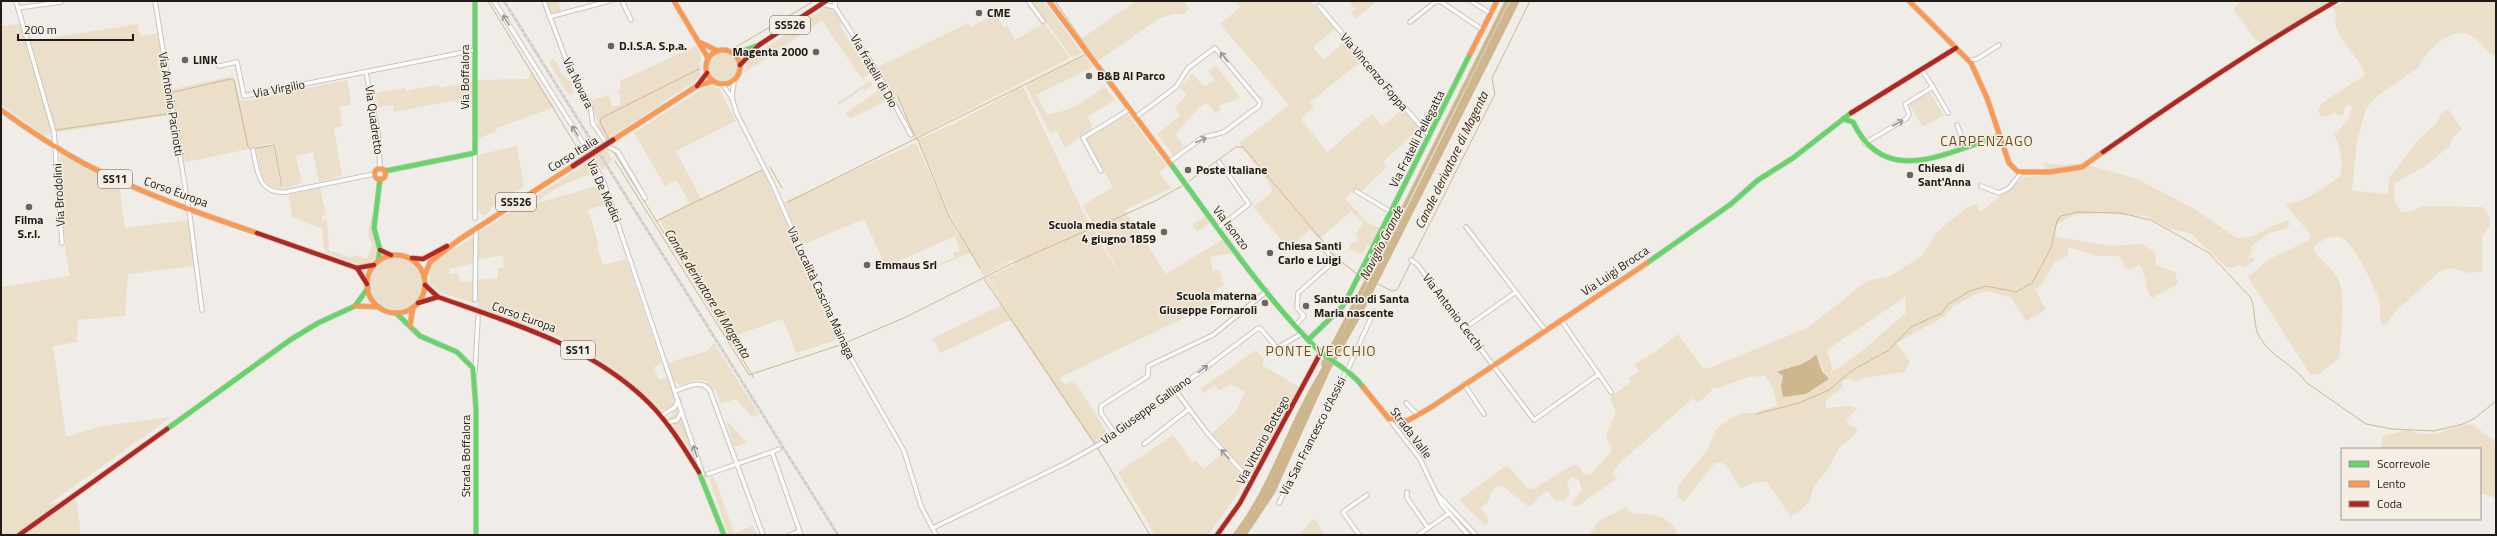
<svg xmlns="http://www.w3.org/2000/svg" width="2497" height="536" font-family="'Titillium Web',sans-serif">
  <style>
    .green { fill: #ecdfc9; fill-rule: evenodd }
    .water { fill: #ceb78f }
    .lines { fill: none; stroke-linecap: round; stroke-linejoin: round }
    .stream { stroke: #ceb78f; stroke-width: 1 }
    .canal { stroke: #ceb78f; stroke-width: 4 }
    .street-casing { stroke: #c8c5c1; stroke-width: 5.5 }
    .fast-casing { stroke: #c8c5c1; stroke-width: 6 }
    .slow-casing { stroke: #c8c5c1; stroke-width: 6 }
    .jam-casing { stroke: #c8c5c1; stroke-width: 6 }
    .street { stroke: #fdfcfc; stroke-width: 3.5 }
    .fast { stroke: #63d668; stroke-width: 4.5 }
    .slow { stroke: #ff974d; stroke-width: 4.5 }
    .jam { stroke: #b3261e; stroke-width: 4.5 }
    .rail-casing { stroke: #c9c8c7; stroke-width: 2.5 }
    .rail { stroke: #f4eee4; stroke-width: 1; stroke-dasharray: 3; stroke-linecap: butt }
    .jam-bridge-casing { stroke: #c8c5c1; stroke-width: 7; stroke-linecap: butt }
    .jam-bridge { stroke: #b3261e; stroke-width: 5 }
    .oneway { stroke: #999795 }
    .poi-dot { fill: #686461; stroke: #f4eee4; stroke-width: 1.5 }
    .labels { text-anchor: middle; stroke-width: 3; stroke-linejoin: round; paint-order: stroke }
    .shield { fill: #f4eee4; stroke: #5e5a55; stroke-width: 1 }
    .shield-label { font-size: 11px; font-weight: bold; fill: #1e1b18 }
    .poi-label { font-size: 12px; font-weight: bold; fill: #1e1b18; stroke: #f4eee4; text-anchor: start }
    .street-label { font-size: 12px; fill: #1e1b18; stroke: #f4eee4 }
    .water-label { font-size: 13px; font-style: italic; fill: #382b11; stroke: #f4eee4 }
    .quarter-label { font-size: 14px; letter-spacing: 1px; fill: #6c5119; stroke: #f4eee4 }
  </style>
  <rect width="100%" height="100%" fill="#f0ede8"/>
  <g class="green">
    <path d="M547,1h11l3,11 -10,2z"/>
    <path d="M1030,1h14l38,52 -7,4 -5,-2z"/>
    <path d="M1136,1h47l6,7 -5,6h-11l-13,4 -62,43 -26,-34 10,11z"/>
    <path d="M1236,1h75l24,28 -22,18 11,13 22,-20 17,20 -53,42 4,5 -13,12 26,33 45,-38 10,12 21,-17 17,19 -37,34 4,5 -25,24 -6,-3 -11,11 23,24 13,6 -9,19 -5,-3 -4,10 -14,-6 1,-5 6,-2 2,-4 -2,-5 7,-10 -12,-12 -32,28 -9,-9 -21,19 -36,-42 19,-15v-5l-33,-44 50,-38 -69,-81 20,-17z"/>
    <path d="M1348,1h29l-21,17 -5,-5 4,-4z"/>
    <path d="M2241,1h89l-69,42 -5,-3 -22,-29v-3z"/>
    <path d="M2347,1h149v56c-11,-5 -17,-18 -26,-22 -19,-8 -44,15 -51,32l-43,30 -10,12 -9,32 -5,50 36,3 1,-16 30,-39 19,-17 2,-8 8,-5 14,20 -10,9 -2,8 -25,20 -31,18 1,18 7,10 10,-1 11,-5 60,1c10,9 9,21 -1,28l1,36 -14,2 -17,-5 -12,3 -45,41 -9,13 -5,-2c-2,-7 -1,-13 -1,-19 -2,-12 -26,-59 -36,-65 -10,-6 -25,1 -31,10 7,13 22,20 27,34 5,16 1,57 -1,75l-20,16h-9l-62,-97 20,-17 41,-20 2,-5 -26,-31c18,-1 41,-17 55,-28 4,-12 0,-30 -6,-41l14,-15 4,-13 -4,-3 -4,5v6l-5,1 -4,-4 -9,5 -5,-1 -3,-6 4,-7 43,-28c-5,-17 -20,-27 -27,-43 -4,-9 -1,-16 -5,-25z"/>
    <path d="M827,6l9,7 7,11 -3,2 27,43 3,-2 2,3 -1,3 -9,6 -40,-58 -78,52 4,-13z"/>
    <path d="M996,14l8,14 3,-2 8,14 29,-17 26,35 -152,78h-3l-18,-42 -2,2 18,40 -35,-69 90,-44 2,4z"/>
    <path d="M25,23l6,18 107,-17 2,12 19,-3 11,82 -112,17 -14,4 -43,-32v-78z"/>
    <path d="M696,46l5,11 -1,21 -94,62 -9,-15 2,-1 -10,-23 20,-6 3,12 9,-2 -3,-15 3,-1 -1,-8z"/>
    <circle cx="723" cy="67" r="14"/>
    <path d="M1084,55l9,12 -57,28 11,20c22,-4 40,-14 57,-29l11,14 -28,17 5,8 -2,5 -25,18 -9,-18 -6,3 -25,-48z"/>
    <path d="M552,59l6,4 2,9 12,11 1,10 -4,3 -20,-34z"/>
    <path d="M1216,66l24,31c-7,5 -13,5 -21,9l2,3 -5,5 -7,-9 -4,-2c-12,9 -19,21 -30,31l9,13 -11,8 -16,-21 23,-18 -5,-9 12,-12 -7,-8 3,-5 2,2 7,-11 12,14 10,-7 -6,-9z"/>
    <path d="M531,71l23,36 -57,21 -2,4 -16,6 -1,17 39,-9 7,40 -32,21 -6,8h-4l-4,-6 -1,-125 2,-4 49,-1z"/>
    <path d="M233,76l7,25h3l104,-21 4,22 -1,3 -10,2 2,19 -8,2 8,47 -23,7 -6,-30 -17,4 6,27 -18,6 -11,-46 -22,5 -2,-2v3l-67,14 -13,-73z"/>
    <path d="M472,82v15l-78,15 -1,-7 -15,2 -3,-14 30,-5 1,3 30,-6h3l1,3z"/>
    <path d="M868,82h4l-1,4 -7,5 -2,-2 -23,16 -2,-2z"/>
    <path d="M707,86l12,2 17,33 -60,30 25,48 62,-29 74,168 -3,3 -38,12 -13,-34 -52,18 -72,-117 31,-17 -14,-23 -11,6 -31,-53z"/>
    <path d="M879,86l3,1 8,12 -40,20 -4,-6 31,-22 -1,-2z"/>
    <path d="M1023,86l59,124 43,74 -42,-79 30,-18 -27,-49 42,-24 39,52 -8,6 12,16 -46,22 41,64 57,-35 11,14 -24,4 3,13 6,-1 5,17 -8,3 7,11 -9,4v3l-5,-1 -150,72 7,7 6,-3 6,4 31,50 -15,9 -84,-125 -70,33 -7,-15 69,-33 -32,-52 -38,16v-2l23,-10 -2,-1 1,-4 6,-1 -5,-15 -69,31 -22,-48 -62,26 -18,-43 132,-59 42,92 2,-2 -9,-17 -33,-76 34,-16 -2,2zM1013,260l2,4 -26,13 18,28 -21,-30 27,-14 -20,7z"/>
    <path d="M1929,91l15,24 -21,12 -14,-23z"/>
    <path d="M270,145l3,1 9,43c-22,-1 -22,-24 -26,-41z"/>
    <path d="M606,149l6,11 -10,10 -9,-13z"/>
    <path d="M60,154l59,30 6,44 63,-8 7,46 -67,8 -3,42 -47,4 -1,22 -24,4 13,91 36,-11 69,-9 -122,87 27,-4 5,35h-80v-248l69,-11 -5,-27z"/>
    <path d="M589,162l5,9 -2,2 -32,13 -29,19 69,-20 8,18 -20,7 11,35 -2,1 6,19 23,-6 35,103v2l-7,3 5,13 9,-3 7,19 -1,9 -8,5 -7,-1c-31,-31 -63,-56 -103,-73 -26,-12 -53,-17 -78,-29v-27l20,-2v-10l6,-1 -1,-12 -26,5 1,-27z"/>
    <path d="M2043,163l21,2 17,-2 56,16 54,28 46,31c19,2 34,-15 52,-18v6l-3,3 -17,4 -18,14 1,5 -5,7 5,-2 3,3 -11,8 -6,-3 -6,3 -6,-1 -36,-34 -20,-4 -24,-13 -49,-3 -23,2 -18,10 -2,7 3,5 54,9 30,-2 14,8 1,13 19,7 3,12 -26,14c-8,-9 -4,-23 -13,-33l-10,5 -5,-2v-6l-6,-6h-19l-28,-8 -3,1v6c-4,4 -10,4 -14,8 -6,8 -9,22 -19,26l11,21 -20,11 -15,-23 -23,-7 -13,3 -21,12 -10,11 -48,26 14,19 -6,10 -41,6 -7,4 -7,-4 -7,4 1,5 -17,14v7l24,-2 7,2 -11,13 4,5 8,2 -3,7 -15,12 -12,22 -14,17 -5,17 -18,14 -24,-35h-12l-13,6 -3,-1 -10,-18 -6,-6h-8l-31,39 -7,-6 2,-11 29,-36 8,-20 16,-12 11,-4h13l21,-8 -4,-17 -8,-12 -17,1 -29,11 -8,-1 1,4 -14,12 -5,-5 -72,64 -9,11 5,5 -39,28 -6,-1 1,-4 9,-11 -3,-10 -7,-3 -5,4 3,13 -5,6 -10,1 -7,-9h-3l-16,15 -27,-21h-5l-6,6 -3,10 -8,6 8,9v6l-3,2 -26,-25 48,-35 21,24h5l40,-24 6,1 5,8 6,1 22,-24 -6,-16 10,-22 -6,-16 21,-15 -2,-4 10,-7 -5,-6 24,-15 20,-16 23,32 6,3 100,-41 60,-47 21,-4 34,-21 15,-24 30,-25 9,-3 4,8 45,-35 16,-2 4,-8zM1905,297l1,16c-24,19 -45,42 -73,58l-6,-21zM1816,354l11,25c-12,13 -28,18 -45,16l1,-19 -5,-4 32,-12z"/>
    <path d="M320,187l6,28 -4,1 1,5 4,-1 2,30 23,8 3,-3 12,4 5,-13 -4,-12 4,-21 1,22 5,18 -6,10 -11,2 -35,-12 -3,-9v-15l-31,-12 -3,-22z"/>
    <path d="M1205,216l5,7 -13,9 -5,-7z"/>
    <path d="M475,236l-1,27 -25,6 1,5 8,-1 3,9 13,-1 -1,22 -34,-11 -9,-9 -1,-11 5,-11z"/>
    <circle cx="396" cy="284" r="26"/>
    <path d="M714,343l45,71 -7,3 -16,-18 -15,5 -5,-14 -2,1 -9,-10 -8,-1 -16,5 -7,-3 -7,-19 40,-12z"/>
    <path d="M1256,350l8,9 -2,6 38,23 -49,89 -4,-2 -36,-41 24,-22 10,-20 -15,-8 -11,7 -4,-6 -12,8 -3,-4z"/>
    <path d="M678,404l1,11 -5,4h-5z"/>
    <path d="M683,416l15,48 -11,-20 -15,-20 8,-3z"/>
    <path d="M726,420l21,23 -13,4z"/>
    <path d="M2472,424l24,18v56l-16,-5v-44h-99l2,-13 24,-6 13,4h16l22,-8z"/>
    <path d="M1173,435l19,27 3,-2 8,9 19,-15 22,25 -7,16 -29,40h-53l-37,-63z"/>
    <path d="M714,476l20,57 19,-7 4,8 -29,1 -19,-57z"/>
    <path d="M1626,507l6,6c22,3 29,-2 45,17l-1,5h-87l10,-14z"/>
    <path d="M1314,518l11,17h-26z"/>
  </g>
  <g class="water">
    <path d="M1510,1h10l-161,319 -29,51 -55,122 -28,42h-15c36,-45 52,-102 81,-152 72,-124 132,-254 197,-382z"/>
    <path d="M1816,354l6,17 7,8 -23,15 -23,3 -2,-11 2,-10 -6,-4c12,-5 32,-8 39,-18z"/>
  </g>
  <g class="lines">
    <g class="stream">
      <path d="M488,1l93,153"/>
      <path d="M1055,1l35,51"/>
      <path d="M736,47l78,-46"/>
      <path d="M170,93l60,-14 4,1 14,67 3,2 23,-4 8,42"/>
      <path d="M897,95l18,42"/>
      <path d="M56,130l111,-16 3,-2 -2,-18"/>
      <path d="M917,138l32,78 31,52"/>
      <path d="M609,139l-9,-17 1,-4 98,-49"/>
      <path d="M613,151l141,227"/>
      <path d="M615,161l134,214 91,-30"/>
      <path d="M770,167l12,21"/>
      <path d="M1189,181l47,-34h7l94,111 20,16"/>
      <path d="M788,202l296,-147"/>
      <path d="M656,221l106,-51"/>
      <path d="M1097,227l58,-26 27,-15"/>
      <path d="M1412,259l83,-165 -3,-16 38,-77"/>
      <path d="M1361,276l9,4"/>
      <path d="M984,279l112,166"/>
      <path d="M1378,284l14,7 5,-1 14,-28"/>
      <path d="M845,343l61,-26 107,-54 77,-34"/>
      <path d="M1756,414l43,-11 30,-13 22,-19 38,-21 22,-23 31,-14 6,-9 22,-13 16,-5 30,6 16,-9 19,-35 6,-27 4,-5 17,-4 42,1 31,7 58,33 42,45c5,12 2,30 9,40 12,19 34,27 47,45l59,41 26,5 42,2 29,-7 12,-6 21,-17"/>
      <path d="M1097,447l53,88"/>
    </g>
    <path class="canal" d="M1325,369l-2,-5 3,-6 54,-103 127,-254"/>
    <defs>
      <g id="street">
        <path d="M16,1l38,131 8,111"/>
        <path d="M155,1l35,216 12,93"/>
        <path d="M494,1l89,142 21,40 99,292"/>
        <path d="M544,1l24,64 22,41 3,18 16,23 9,5 27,46"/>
        <path d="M622,1l9,19"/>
        <path d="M835,1v6l42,65 34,63"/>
        <path d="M1028,1l15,20"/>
        <path d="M1471,1l19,12"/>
        <path d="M822,4l13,3"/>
        <path d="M1319,6l110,130"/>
        <path d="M18,8l43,-6"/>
        <path d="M549,17l60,-16"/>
        <path d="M1410,22l25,-20 5,-1 43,29"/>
        <path d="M1969,60l8,-1 22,-14"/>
        <path d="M219,66l18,-4 7,34 231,-46"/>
        <path d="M366,73l12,59 2,36"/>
        <path d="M723,85l9,13 5,16 36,71 67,154 64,112 17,55 15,29"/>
        <path d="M1933,87l15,26"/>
        <path d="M732,97l2,-16"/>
        <path d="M1136,117l40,-30 12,-19 27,-20 45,54 -1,4 -35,26 -22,6 -33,24"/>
        <path d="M1957,125l9,22"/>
        <path d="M1865,143l42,-25 2,-4 -4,-10 28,-17 -12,-18"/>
        <path d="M253,150c4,21 6,45 33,42l88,-18"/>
        <path d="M1101,171l-18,-33 47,-29"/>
        <path d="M1981,186l18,7 10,-5 12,-15"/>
        <path d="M1356,191l35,21"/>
        <path d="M475,218v-65"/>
        <path d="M1466,227l79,103"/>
        <path d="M1218,228l31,-24 -30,-42"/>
        <path d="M1411,260l6,4 117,156 65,-46"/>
        <path d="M475,300l1,-72"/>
        <path d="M1561,320l50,72"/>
        <path d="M1296,325l8,-9 -7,-8 1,-15 34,-30 -1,-6 -9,-11"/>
        <path d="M1465,328l51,-36"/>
        <path d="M1348,369l26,-58"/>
        <path d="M475,372l3,-55"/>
        <path d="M1464,384l20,30"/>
        <path d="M1175,390l33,44 44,48"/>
        <path d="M675,391c12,-4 27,-13 35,0l53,144"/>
        <path d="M1406,403l12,12"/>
        <path d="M661,416l14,-9 3,-7"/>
        <path d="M1389,419l31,40 22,46 26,30"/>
        <path d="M667,423l10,-3 5,-9"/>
        <path d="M1116,435l-15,-22v-7l47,-30v-10l65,-31 54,-44"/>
        <path d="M1144,444l45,-35"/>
        <path d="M772,452l7,-3"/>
        <path d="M708,474l64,-22 29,83"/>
        <path d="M1407,492v6l21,30"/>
        <path d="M1437,494l39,41"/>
        <path d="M1279,503l68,-134"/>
        <path d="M933,528l133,-65 50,-28 141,-106 3,-1 17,20 26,-15"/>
        <path d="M790,535l9,-4"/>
        <path d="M1359,535l-16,-23 24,-17"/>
        <path d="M1418,535l30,-21"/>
      </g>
      <g id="fast">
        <path d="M735,54l21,-8"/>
        <path d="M1843,119l10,3c32,68 95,29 147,14"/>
        <path d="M1170,163c46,62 90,128 144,183 15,15 36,23 49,41"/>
        <path d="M385,171l90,-18v-152"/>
        <path d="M378,261l2,-11 -6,-22 6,-49"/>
        <path d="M1647,263l84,-59 27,-24 35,-22 58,-45"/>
        <path d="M396,313l24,23 37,16 16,16 3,42v125"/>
        <path d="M1308,340l34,-33 6,-10 122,-243"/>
        <path d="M167,429l123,-89 28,-17 37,-17 13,-18"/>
        <path d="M699,472l25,63"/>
      </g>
      <g id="slow">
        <path d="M674,1l34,57"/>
        <path d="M1049,1l121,162"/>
        <path d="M1909,1l62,62 16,35 22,65 9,9h32l32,-5 21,-15"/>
        <path d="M701,43l17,8"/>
        <circle cx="723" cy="67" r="17"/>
        <path d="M1470,54l27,-53"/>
        <path d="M1,110c26,19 53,37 82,53 55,29 115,50 174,70"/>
        <path d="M613,140l84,-54 16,-5"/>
        <circle cx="380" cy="174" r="5.5"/>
        <circle cx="396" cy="284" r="29"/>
        <path d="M424,277l6,-15 30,-23 113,-73"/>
        <path d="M355,306l24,1"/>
        <path d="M410,326l3,-19"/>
        <path d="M1363,387l26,32 18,2 23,-13 217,-145"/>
      </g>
      <g id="jam">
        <path d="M740,65l19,-20 67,-44"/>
        <path d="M697,86l10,-13"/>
        <path d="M1851,113l105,-65"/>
        <path d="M2103,152c76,-53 153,-105 233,-151"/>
        <path d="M257,233l100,35 10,16"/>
        <path d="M380,250l11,5"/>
        <path d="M412,258l11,1 24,-13"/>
        <path d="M357,268l17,-3"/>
        <path d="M425,285l13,12c74,26 154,49 211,106 20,20 35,45 50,69"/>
        <path d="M418,303l20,-6"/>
        <path d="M19,535l148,-106"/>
        <path d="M1217,535l23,-32 81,-151"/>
      </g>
    </defs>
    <use href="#street" class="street-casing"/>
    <use href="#fast" class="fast-casing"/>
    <use href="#slow" class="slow-casing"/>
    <use href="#jam" class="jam-casing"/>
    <use href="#street" class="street"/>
    <use href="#fast" class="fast"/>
    <use href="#slow" class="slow"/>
    <use href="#jam" class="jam"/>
    <defs>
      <path id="rail" d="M504,1l334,534"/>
    </defs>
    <use href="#rail" class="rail-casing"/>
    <use href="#rail" class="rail"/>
    <defs>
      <path id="jam-bridge" d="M573,166l40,-26"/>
    </defs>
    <use href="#jam-bridge" class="jam-bridge-casing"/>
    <use href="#jam-bridge" class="jam-bridge"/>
  </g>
  <defs><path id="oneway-shaft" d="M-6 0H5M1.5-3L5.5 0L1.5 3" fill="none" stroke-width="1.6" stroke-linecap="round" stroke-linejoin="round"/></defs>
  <g class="oneway">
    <use href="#oneway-shaft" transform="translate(506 20) rotate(-122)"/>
    <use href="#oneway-shaft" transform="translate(1224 57) rotate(-129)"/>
    <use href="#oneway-shaft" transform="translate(1898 123) rotate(-30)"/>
    <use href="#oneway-shaft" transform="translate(575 131) rotate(-122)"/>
    <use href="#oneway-shaft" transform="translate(1201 140) rotate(-25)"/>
    <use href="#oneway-shaft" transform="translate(1203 369) rotate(-37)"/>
    <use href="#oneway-shaft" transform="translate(695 451) rotate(-108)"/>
    <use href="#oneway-shaft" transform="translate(1225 454) rotate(-131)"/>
  </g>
  <g class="poi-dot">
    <circle cx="979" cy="13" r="4"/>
    <circle cx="611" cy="46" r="4"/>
    <circle cx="816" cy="52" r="4"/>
    <circle cx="185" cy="60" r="4"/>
    <circle cx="1089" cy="76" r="4"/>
    <circle cx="1188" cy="170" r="4"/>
    <circle cx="1910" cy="175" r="4"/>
    <circle cx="29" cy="207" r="4"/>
    <circle cx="1164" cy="232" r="4"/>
    <circle cx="1270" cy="253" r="4"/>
    <circle cx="867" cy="265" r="4"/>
    <circle cx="1265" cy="303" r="4"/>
    <circle cx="1306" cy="306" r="4"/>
  </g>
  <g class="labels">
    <g class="shield">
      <rect x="770" y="16" width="40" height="18" rx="3"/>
      <rect x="98" y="170" width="34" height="18" rx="3"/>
      <rect x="496" y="193" width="40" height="18" rx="3"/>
      <rect x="561" y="341" width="34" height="18" rx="3"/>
    </g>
    <g class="shield-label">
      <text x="790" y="29">SS526</text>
      <text x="115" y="183">SS11</text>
      <text x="516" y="206">SS526</text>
      <text x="578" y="354">SS11</text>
    </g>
    <g class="poi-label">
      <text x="987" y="17">CME</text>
      <text x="619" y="50">D.I.S.A. S.p.a.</text>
      <text x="808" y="56" text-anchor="end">Magenta 2000</text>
      <text x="193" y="64">LINK</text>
      <text x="1097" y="80">B&amp;B Al Parco</text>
      <text x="1918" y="172">Chiesa di<tspan x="1918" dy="14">Sant'Anna</tspan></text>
      <text x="1196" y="174">Poste Italiane</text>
      <text x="29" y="224" text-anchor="middle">Filma<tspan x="29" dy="14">S.r.l.</tspan></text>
      <text x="1156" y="229" text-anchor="end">Scuola media statale<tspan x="1156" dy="14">4 giugno 1859</tspan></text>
      <text x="1278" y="250">Chiesa Santi<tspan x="1278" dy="14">Carlo e Luigi</tspan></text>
      <text x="875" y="269">Emmaus Srl</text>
      <text x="1257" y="300" text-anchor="end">Scuola materna<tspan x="1257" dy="14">Giuseppe Fornaroli</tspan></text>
      <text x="1314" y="303">Santuario di Santa<tspan x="1314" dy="14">Maria nascente</tspan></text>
    </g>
    <g class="street-label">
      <text transform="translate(874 71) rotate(60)" y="4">Via fratelli di Dio</text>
      <text transform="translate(1374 72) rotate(50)" y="4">Via Vincenzo Foppa</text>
      <text transform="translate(465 77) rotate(-90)" y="4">Via Boffalora</text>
      <text transform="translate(578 83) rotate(64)" y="4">Via Novara</text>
      <text transform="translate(279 89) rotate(-11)" y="4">Via Virgilio</text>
      <text transform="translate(171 104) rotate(81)" y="4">Via Antonio Pacinotti</text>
      <text transform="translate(374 120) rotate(82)" y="4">Via Quadretto</text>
      <text transform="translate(1417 139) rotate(-63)" y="4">Via Fratelli Pellegatta</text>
      <text transform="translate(573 154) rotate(-32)" y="4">Corso Italia</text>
      <text transform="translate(604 191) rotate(66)" y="4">Via De Medici</text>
      <text transform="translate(176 192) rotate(20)" y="4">Corso Europa</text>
      <text transform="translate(59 195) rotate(-93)" y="4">Via Brodolini</text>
      <text transform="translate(1231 228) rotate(53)" y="4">Via Isonzo</text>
      <text transform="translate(1615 271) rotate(-34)" y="4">Via Luigi Brocca</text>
      <text transform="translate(821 293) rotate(65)" y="4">Via Località Cascina Mainaga</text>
      <text transform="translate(1453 312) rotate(53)" y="4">Via Antonio Cecchi</text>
      <text transform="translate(524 317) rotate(20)" y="4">Corso Europa</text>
      <text transform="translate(1146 410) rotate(-36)" y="4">Via Giuseppe Galliano</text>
      <text transform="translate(1411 433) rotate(53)" y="4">Strada Valle</text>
      <text transform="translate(1313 436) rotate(-63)" y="4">Via San Francesco d'Assisi</text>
      <text transform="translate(1263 440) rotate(-62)" y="4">Via Vittorio Bottego</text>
      <text transform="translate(466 456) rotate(-90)" y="4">Strada Boffalora</text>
    </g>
    <g class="water-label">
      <text transform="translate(1451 160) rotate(-64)" y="5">Canale derivatore di Magenta</text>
      <text transform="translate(1381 243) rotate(-63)" y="5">Naviglio Grande</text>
      <text transform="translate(708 293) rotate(58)" y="5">Canale derivatore di Magenta</text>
    </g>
    <g class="quarter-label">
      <text x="1987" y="146">CARPENZAGO</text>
      <text x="1321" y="356">PONTE VECCHIO</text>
    </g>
  </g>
  <rect width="2497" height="536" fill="none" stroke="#1e1b18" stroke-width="4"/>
  <rect x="2341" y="448" width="140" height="72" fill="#f4eee4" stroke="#9e9a92"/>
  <rect x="2349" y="461" width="20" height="6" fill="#63d668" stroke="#9e9a92"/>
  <text x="2377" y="468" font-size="12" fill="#1e1b18">Scorrevole</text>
  <rect x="2349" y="481" width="20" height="6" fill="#ff974d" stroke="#9e9a92"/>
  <text x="2377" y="488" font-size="12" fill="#1e1b18">Lento</text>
  <rect x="2349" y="501" width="20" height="6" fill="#b3261e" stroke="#9e9a92"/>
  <text x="2377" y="508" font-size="12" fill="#1e1b18">Coda</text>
  <path d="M18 34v6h115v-6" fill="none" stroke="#1e1b18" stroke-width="2"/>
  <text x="24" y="34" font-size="12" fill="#1e1b18" stroke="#f4eee4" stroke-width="3" paint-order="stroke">200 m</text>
</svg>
